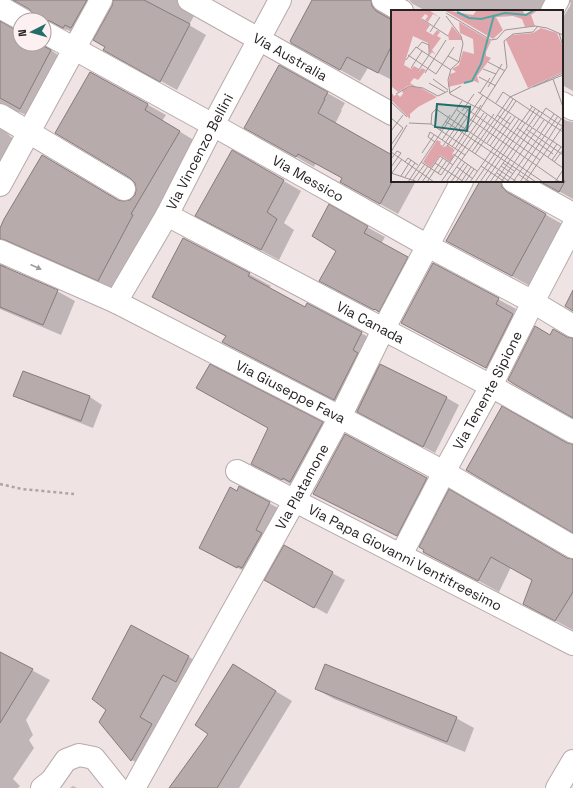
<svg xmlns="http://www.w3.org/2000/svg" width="573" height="788" font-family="'Space Grotesk',sans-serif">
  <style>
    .shadow { fill: #0003 }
    .building { fill: #b7abac; stroke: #867b7c }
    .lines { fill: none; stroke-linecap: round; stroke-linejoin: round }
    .minor-casing { stroke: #b6aaab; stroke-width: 24 }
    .path { stroke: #aea4a4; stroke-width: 2.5; stroke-dasharray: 3 3; stroke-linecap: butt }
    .minor { stroke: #fff; stroke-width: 22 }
    .oneway { fill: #9e9c9c }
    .labels { text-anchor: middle; stroke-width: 3; stroke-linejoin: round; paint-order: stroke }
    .street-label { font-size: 14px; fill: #282323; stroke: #fdf0f1 }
    .inset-river { fill: none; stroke: #4ea7a2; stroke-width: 2 }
    .inset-road { fill: none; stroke: #a09697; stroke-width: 1 }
    .view { fill: #226d69; fill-opacity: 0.15; stroke: #226d69; stroke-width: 2 }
    .inset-edge { fill: none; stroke: #282323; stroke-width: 2 }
  </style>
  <rect width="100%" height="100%" fill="#f0e3e4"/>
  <g class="shadow">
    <path d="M15,0h94l-29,37 -12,-7 -6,-1 -12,-7v2l-6,5v-9h-8l-2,-7 -4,-4z"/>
    <path d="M114,0h84l-5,10 1,6 -5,9 17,10 -29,55 -56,-31 -15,-12z"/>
    <path d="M313,0h86l-8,12 1,6v62l-24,-12 -8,13 -48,-27z"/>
    <path d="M409,0h164v91l-11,-6v-66l8,-13 1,-4 -9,9h-136l-13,-7z"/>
    <path d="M0,23l20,10v11l29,-1 2,7 4,3 13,8 -32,60 -12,-7 -5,-2 -7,2 -7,12 2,7 4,4 13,7 -24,44z"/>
    <path d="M279,66l66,37 -4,7h1l-7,14 57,32v25h24l-18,33 -57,-32 2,-4 -27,-15 -2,4 -69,-39z"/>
    <path d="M91,73l75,42 -4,6 35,21 -49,83 2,1 -34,64 -92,-41 -8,-1 -11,15 2,6 50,22 18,10 -14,34 -61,-26v-81l42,-72 76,45 6,1 6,-1 5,-5 2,-7z"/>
    <path d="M562,118l5,3 6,1v77l-33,-18h22z"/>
    <path d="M232,151l69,40 -17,32 10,7 -15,30 -65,-35z"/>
    <path d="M516,198l48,27 -34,61 -83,-45z"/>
    <path d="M329,206l56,31 -4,7 44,24 -33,51 -54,-28v-41z"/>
    <path d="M434,264l82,45 -3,6 17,10 -26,52 -102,-54z"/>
    <path d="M249,274l22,12 -2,2 36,20 3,-4 75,41 -9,18 6,4 1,-2 66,33 12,7 -24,48 -78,-42 -1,1 -111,-58 -21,-12 3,-5 -52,-28z"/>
    <path d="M210,366l112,57 18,10 -40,56 -48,-25 17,-36z"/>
    <path d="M23,372l67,25 12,8 -9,23 -66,-26 -13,-7z"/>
    <path d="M426,479l18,10 -29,56 -83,-42z"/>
    <path d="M240,488l42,22 -32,64 -38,-19z"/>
    <path d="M284,547l61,33 -18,34 -49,-27z"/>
    <path d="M424,551l143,8 6,1v70l-49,-26 9,-24 -22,-13 -12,25z"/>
    <path d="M0,653l50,27 -24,40 7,15 -4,5 5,8 -21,31 7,7 -2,2h-18z"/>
    <path d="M189,657l17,10 -57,103 -17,-10 -31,-38 7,-12z"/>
    <path d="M249,675l43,26 -53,87h-69l40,-55z"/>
    <path d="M316,689l140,29 18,10 -9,24 -131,-53z"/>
    <path d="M73,786l4,2h-7z"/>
  </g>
  <g class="building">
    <path d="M13,0h74l-16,28 -6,-3 -2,3 -13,-7 -6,-1h-9l-1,-6 -5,-5z"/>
    <path d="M113,0h31l46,24 -30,58 -57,-32 2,-3 -12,-7 19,-34z"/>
    <path d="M312,0h59l1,6 4,5 16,9v25l-14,28 -31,-16 -7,13 -49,-27v-1l-1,-1z"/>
    <path d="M0,21l20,11v12h20l11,6 -31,59 -20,-11z"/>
    <path d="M279,65l49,27 -4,7h1l-7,14 74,42v27l-12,22 -40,-22 2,-4 -44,-24 -2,3 -52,-29z"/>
    <path d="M90,72l58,32 -3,6 35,21 -49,83 2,1 -35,66 -93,-41 -5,-1v-11l4,-9 38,-64 76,45 5,1 7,-1 5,-5 1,-5 -1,-7 -5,-5 -75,-45z"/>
    <path d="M232,150l52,30 -17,32 10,7 -16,31 -66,-34z"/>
    <path d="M480,181h21l1,6 5,5 39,22 -34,62 -66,-35z"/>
    <path d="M539,181h26l-6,11z"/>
    <path d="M329,204l39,22 -4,7 44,24 -29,55 -4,-3 -1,1 -55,-29 17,-30 -24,-15z"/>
    <path d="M183,238l67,35 -2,3 57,31 2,-4 55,29 -9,18 5,3 -24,47 -112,-58 4,-6 -74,-39z"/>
    <path d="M433,263l66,35 -3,6 17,10 -27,54 -85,-45z"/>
    <path d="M0,265l58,25 -15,35 -43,-18z"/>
    <path d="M573,290v21l-8,-5z"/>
    <path d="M535,326l15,9 3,-6 14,8 6,1v80l-59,-34 -6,-4z"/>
    <path d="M210,364l113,58 -33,60 -7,-4 -1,2 -31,-16 17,-36 -72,-40z"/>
    <path d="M380,364l67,33 -24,50 -66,-35z"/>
    <path d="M23,371l67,25 -9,25 -68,-25z"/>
    <path d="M502,406l65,37 6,1v89l-107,-63z"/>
    <path d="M345,434l82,44 -30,58 -84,-42z"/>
    <path d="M239,486l31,16 -14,28 6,3 -20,35 -4,-2 -1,2 -38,-20 31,-61 7,4z"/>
    <path d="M449,489l118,69 6,1v33l-18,29 -32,-17 9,-24 -41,-23 -13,24 -55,-29 1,-2 -5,-3z"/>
    <path d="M284,545l49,27 -19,36 -50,-28z"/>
    <path d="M131,625l58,31 -13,26 -13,-7 -23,42 12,7 -21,37 -32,-39 7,-12 -14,-11z"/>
    <path d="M0,652l33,17 -33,54z"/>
    <path d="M233,664l43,27 -59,97h-48l39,-54 -13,-9z"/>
    <path d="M325,664l132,53 -10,25 -132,-53z"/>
  </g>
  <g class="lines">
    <defs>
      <g id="minor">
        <path id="s1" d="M189,0l203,114"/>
        <path d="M383,0l19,11"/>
        <path d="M0,7l23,13"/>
        <path d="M552,11l6,-11"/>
        <path id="s2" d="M44,32l169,93 215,121 105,56 40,24"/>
        <path d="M562,103l11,6"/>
        <path d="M0,115l124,74"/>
        <path d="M513,181l60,33"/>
        <path d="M0,185l101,-185"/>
        <path id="s3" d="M167,215l324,171 82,46"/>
        <path id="s4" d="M0,251l116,51 224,115 104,55 129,75"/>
        <path id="s5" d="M116,302l51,-87 46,-90 67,-125"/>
        <path id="s6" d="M237,471l336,173"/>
        <path id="s7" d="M401,555l43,-83 47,-86 42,-84 40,-76"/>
        <path d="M42,788l10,-8 14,-20 13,-5 15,3 24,30"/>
        <path id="s8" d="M134,788l161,-288 45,-83 43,-87 79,-149"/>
        <path d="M557,788l16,-27"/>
      </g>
    </defs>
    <use href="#minor" class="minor-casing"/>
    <path class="path" d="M0,484l22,5 52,5"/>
    <use href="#minor" class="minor"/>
  </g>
  <defs><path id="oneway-solid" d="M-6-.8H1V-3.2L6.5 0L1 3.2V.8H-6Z"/></defs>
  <use class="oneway" href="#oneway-solid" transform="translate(36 267) rotate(24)"/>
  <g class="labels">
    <g class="street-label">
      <text dy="5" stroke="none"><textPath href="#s1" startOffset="116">Via Australia</textPath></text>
      <text dy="5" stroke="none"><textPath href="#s5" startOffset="172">Via Vincenzo Bellini</textPath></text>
      <text dy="5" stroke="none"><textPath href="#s2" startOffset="302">Via Messico</textPath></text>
      <text dy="5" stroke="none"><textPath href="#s3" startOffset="230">Via Canada</textPath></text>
      <text dy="5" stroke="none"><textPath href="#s7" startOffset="186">Via Tenente Sipione</textPath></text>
      <text dy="5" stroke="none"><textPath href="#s4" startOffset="323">Via Giuseppe Fava</textPath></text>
      <text dy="5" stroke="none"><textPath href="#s8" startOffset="345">Via Platamone</textPath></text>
      <text dy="5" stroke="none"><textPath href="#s6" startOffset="189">Via Papa Giovanni Ventitreesimo</textPath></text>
    </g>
  </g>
  <g transform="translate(391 10)">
    <rect width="172" height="172" fill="#f0e3e4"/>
    <path d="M1,0h37l10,7 -6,-3 -5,8 -3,-2 3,-4 -3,-2 -4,5 9,6 -4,6 7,4 4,-5 3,2 -3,4 4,2 -9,12 4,5 -4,-3 -2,3 -2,-12 -15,-7 -9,29 7,4 3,-3 5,3 -1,3 4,-4 4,2 -8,10 -4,-2 -4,5 8,5 -8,-3 -12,7 -7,-6zM53,0l29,5 4,-5h46l1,4 14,-4 -7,5 4,11 -10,1 -3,-8 -9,-3 -17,1 7,13 -10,9zM68,12l32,19 -5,11v4l5,2 -14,18 2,7 -5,-2 -26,6 2,-13 6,-2 -4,-3 7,-4 4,-14 11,3 -1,-15 -13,-6zM61,16l9,11 1,3h-13l-1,-5zM150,18l16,5 6,14v25l-35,16 -22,-48 6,-5 21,-2zM20,76l10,2 16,9 -19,10 -8,7v5l-19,-19v-8l3,4 3,-2 3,3 3,-3 -1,-4zM46,130l4,2 -1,2 4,3 4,-2 7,5 -3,4 2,2 -4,6 -10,-7 -9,13 -8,-6z" fill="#e0a5ab"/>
    <path class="inset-river" d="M66,2l12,6 12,1 24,-6 21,2 8,-5M73,73l8,-2 9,-17 13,-49"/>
    <path class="inset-road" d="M55,3l45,27 6,-1 8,-9 30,-4 12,2 16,7M55,6l15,20 2,8 -4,18 -8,7 -3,11 2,14 30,15 83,59M31,9l26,17M39,22l10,-15M168,23l4,13M26,38l5,-6 7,3v10M17,45l28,19 18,-27M57,46l11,6M15,50l10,-13 35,23M97,52l17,9M20,58l11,-17M92,59l13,5M27,61l11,-16M34,63l21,-33M88,67l17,9M42,69l15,11M162,69l10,28M38,73l16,9M97,77l14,-23M142,77l30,-12M87,82l85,56M58,83l12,-7M89,83l10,-15M5,84l14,-8 13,2 15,8 10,-5M0,92l16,15M105,93l7,-11 60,40M70,95l79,55M139,95l32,21M66,100l103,72M115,100l7,-11M71,101l12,-17M106,105l13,9M0,108l12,10 -12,17M54,111l91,61M131,111l10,-14M18,113l22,1 86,58M135,113l9,-14M40,114l1,-11 4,-4 107,73M142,117l13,-19 17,12M126,118l36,26M135,119l37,26M49,120l10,-15M146,120l7,-10M0,121l12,-16M150,123l13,-19M158,128l12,-19M51,130l18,-27M44,132l-7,-5 2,-5 35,23M96,133l29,-42M52,136l28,-41M56,136l36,-51M99,136l21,-30M61,137l29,-42M64,139l52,-82 -3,-26 9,-7 20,-2 5,-6M0,142l43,30M0,142l16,-27M81,142l38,-55 53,-24M31,143l12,-18M62,144l24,17M84,144l30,-44M157,147l9,-13M0,149l6,-8 4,2 -10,14M161,150l9,-13M14,152l3,-4 10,7M30,152l20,13M163,152l9,-12M44,153l29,19M112,153l11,8M90,156l24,16M110,156l12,8M66,157l16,12M0,163l27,9M1,163l10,-14M47,163l9,-13M106,163l13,9M127,164l12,8M50,165l43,-62M10,166l10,-16M14,167l10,-14M22,170l12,-16M17,172l54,-81M26,172l11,-16M31,172l18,-26 13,9M36,172l16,-24M50,172l46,-67M55,172l48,-68M60,172l14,-20M65,172l12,-18M70,172l10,-15M74,172l9,-13M79,172l45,-65M84,172l44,-63M89,172l42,-61M94,172l40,-59M99,172l49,-71M104,172l37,-54M110,172l35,-51M116,172l34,-48M122,172l45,-66M129,172l28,-43M134,172l38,-56M164,172l8,-12"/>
    <path class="view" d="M46,94l33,3 -3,24 -32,-4z"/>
    <rect width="172" height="172" class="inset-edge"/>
  </g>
  <g transform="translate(32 32) rotate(264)"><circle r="19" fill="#fdf0f1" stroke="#a89e9f"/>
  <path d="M0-3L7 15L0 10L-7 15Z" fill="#226d69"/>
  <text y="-6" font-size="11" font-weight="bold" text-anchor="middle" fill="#282323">N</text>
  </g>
</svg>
